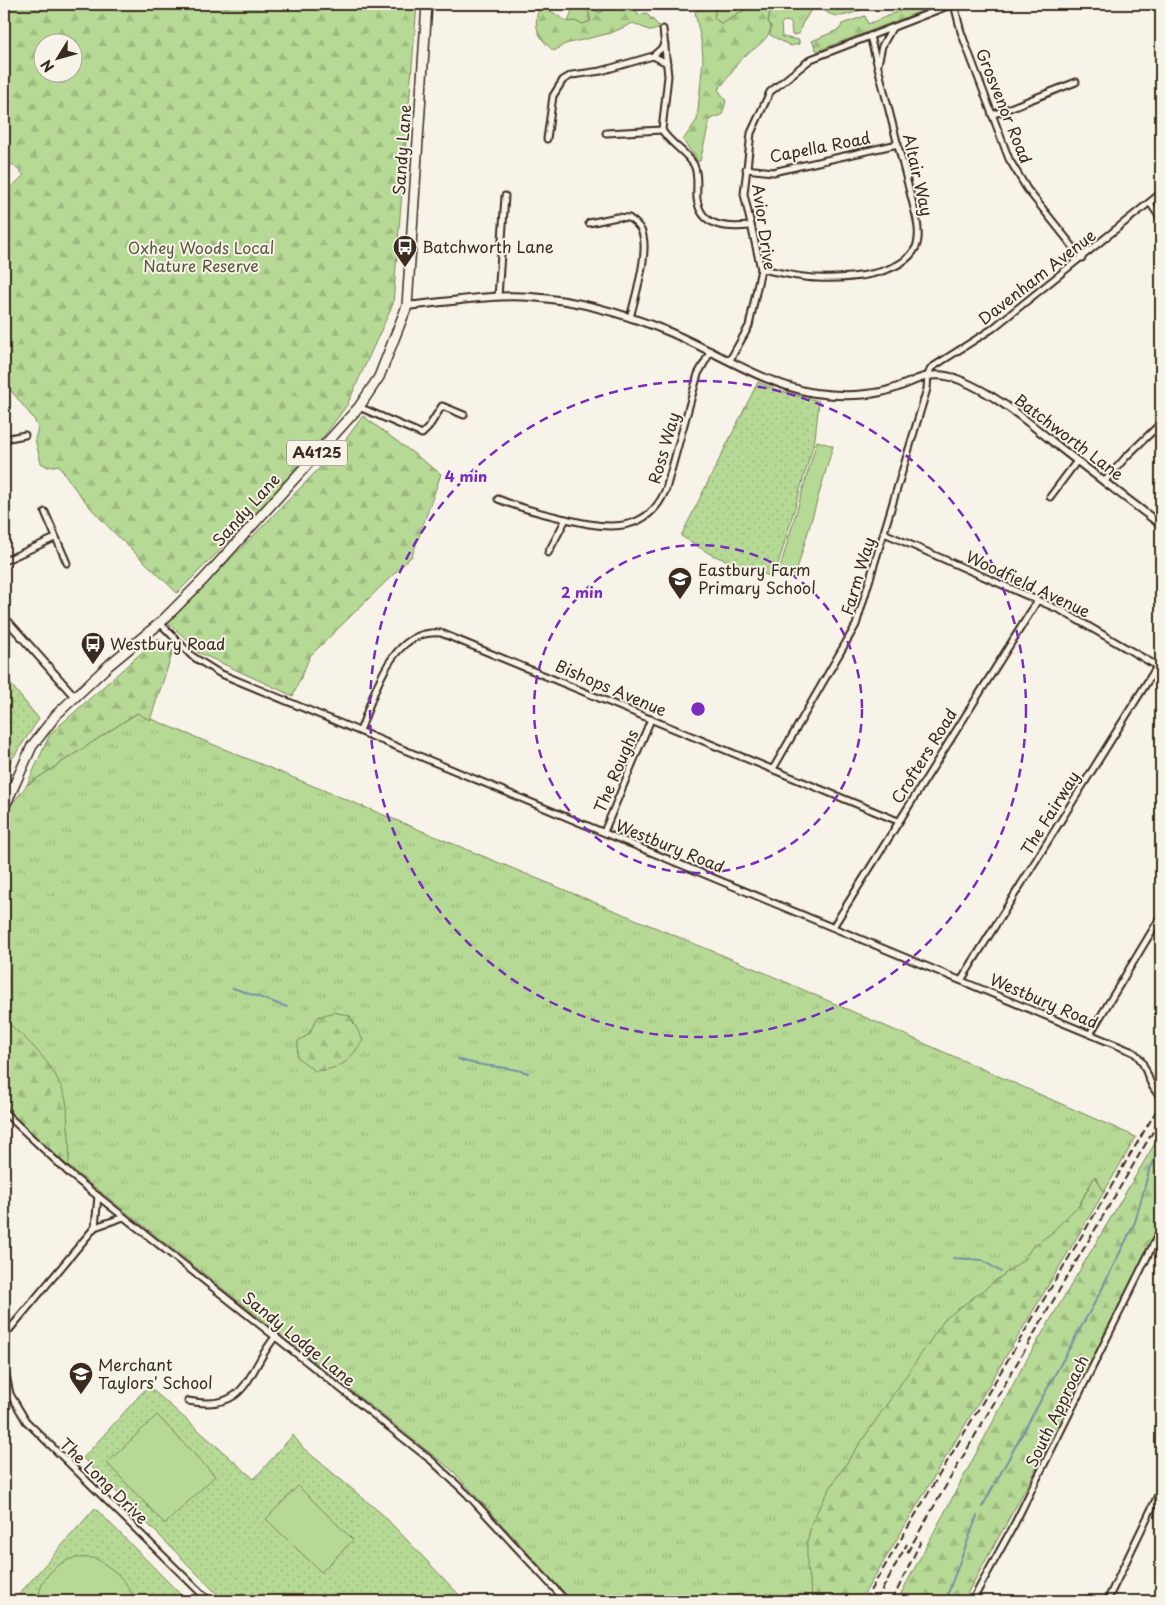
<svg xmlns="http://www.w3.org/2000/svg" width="1165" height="1605" font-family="'Playpen Sans',sans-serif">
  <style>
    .grass { fill: url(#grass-tufts); stroke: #78825a }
    .forest { fill: url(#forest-firs); stroke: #78825a; fill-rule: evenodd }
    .park { fill: url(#park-dots); stroke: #78825a }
    .pitch { fill: #b6da95; stroke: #78825a }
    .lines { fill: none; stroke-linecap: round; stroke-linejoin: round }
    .stream { stroke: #7890a4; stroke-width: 2 }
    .minor-casing { stroke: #3b2a1e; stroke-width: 9 }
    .tertiary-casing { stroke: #3b2a1e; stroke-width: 10 }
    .primary-casing { stroke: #3b2a1e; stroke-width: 12 }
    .minor { stroke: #f7f3e8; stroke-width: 5 }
    .tertiary { stroke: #f7f3e8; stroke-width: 6 }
    .primary { stroke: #f7f3e8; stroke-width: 9 }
    .rail { stroke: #3b2a1e; stroke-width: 2; stroke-dasharray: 8 4; stroke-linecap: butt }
    .ring { fill: none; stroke: #7b2cbf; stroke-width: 2.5; stroke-dasharray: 9 6 }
    .labels { text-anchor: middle; stroke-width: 4; stroke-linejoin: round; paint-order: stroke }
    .shield { fill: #f7f3e8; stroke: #73665b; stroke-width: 1 }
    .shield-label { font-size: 15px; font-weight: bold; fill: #3b2a1e }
    .street-label { font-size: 16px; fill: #3b2a1e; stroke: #f7f3e8 }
    .poi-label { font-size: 16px; fill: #3b2a1e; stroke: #f7f3e8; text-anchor: start }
    .park-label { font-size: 16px; fill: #5a563c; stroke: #f7f3e8 }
    .centre { fill: #7b2cbf; stroke: #f7f3e8; stroke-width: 2.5 }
    .ring-label { font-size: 15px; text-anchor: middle; font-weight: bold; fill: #7b2cbf; stroke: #f7f3e8; stroke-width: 4; stroke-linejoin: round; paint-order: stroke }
  </style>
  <defs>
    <pattern id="grass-tufts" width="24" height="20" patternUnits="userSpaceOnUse" patternTransform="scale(1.25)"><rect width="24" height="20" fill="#b6da95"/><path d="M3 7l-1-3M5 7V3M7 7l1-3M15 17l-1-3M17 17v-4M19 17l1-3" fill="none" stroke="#9dbb80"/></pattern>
    <pattern id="forest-firs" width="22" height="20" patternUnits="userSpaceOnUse" patternTransform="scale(1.25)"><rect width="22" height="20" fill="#b6da95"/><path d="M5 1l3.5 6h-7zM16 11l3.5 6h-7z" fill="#9dbb80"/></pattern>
    <pattern id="park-dots" width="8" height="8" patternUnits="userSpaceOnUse" patternTransform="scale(1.25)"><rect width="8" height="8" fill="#b6da95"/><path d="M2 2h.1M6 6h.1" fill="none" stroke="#9dbb80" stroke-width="1.8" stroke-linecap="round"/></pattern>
  </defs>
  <rect width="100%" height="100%" fill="#f7f3e8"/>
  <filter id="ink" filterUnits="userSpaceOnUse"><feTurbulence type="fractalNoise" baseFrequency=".02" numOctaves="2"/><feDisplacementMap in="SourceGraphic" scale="10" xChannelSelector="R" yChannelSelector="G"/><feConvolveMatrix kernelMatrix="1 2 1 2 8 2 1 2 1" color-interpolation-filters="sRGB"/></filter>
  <g filter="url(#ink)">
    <g class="grass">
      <path d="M579,4h56l1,4 -48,8 3,5 -8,3 -9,-3 -6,2 5,-16z"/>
      <path d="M714,4h101l-13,20 -3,10 -7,1 -1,-13 -7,-1 -3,3 1,13 17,3v4l-8,2 -21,-11 1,-8 -3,-6 2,-10 -32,2 -16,11 -8,-6 2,-11z"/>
      <path d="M137,713l626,259 373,165 -32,55 -15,-6 -9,18 -14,14 -34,54 -187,329h-273l-119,-130 -385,-305 -64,-59v-293l23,-29z"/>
    </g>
    <g class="forest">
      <path d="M4,4h413l-24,300 -46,101 -23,31 -59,69 -88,88c-41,-41 -88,-78 -118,-128l-11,2 -7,-4 -6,-24 3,-11 -4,-9 -30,-37v-188l20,-19 -20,-18zM42,42h30v30h-30z"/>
      <path d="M707,4h7l2,3 -2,11 8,6 31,-19 14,3 3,3 -2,10 3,6c-3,17 -24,24 -34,37 -7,9 -10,17 -19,25l8,12 -4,14 -12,4 -10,42h-3l-14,-21 14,-20 6,-60 -1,-15 -7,-33z"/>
      <path d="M823,4h39v5c-15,7 -29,12 -41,-2z"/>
      <path d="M917,4h24l-124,47 -5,-10 28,-12 2,-5 23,-8 3,8z"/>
      <path d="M541,5l27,17 6,-1 9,3 8,-3 -3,-11 4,-2 8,5 10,-7 11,-1 3,5 12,-2 2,7 8,-2 15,15 -10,3 -18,-8 -22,10 -46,11 -11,7c-16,-13 -23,-27 -13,-46z"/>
      <path d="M363,416l78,58 -29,82 -102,100 -17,40 -98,-45 -4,-8 -23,-20 139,-142 36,-38z"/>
      <path d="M158,638l15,13 -23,69 -13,-7 -110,72 23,-51z"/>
      <path d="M334,1012l16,4 13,24c-16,23 -19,28 -48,31l-18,-14 1,-16 10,-6 10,-18z"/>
      <path d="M4,1020c25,20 51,45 61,77 3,9 2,21 3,31 2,13 2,25 0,38l-64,-59z"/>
      <path d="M1161,1133v88l-108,219 -90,161h-66l126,-235z"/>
      <path d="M1095,1176l9,16 -244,409h-47l-6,-33v-25l5,-22 21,-38 112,-164 78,-59 10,-14 16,-11 31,-31z"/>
    </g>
    <g class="park">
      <path d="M758,382l19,8 42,11 -4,38 -38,129 -7,8 -58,-21 -31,-19z"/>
      <path d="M4,676l35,43 -35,52z"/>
      <path d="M148,1386l106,93 39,-44 10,13 80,67 82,86h-241l-141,-143z"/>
      <path d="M95,1508l92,93h-174z"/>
    </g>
    <g class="pitch">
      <path d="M817,441l16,5 -38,130 -16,-5z"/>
      <path d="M157,1415l58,61 -50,48 -58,-61z"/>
      <path d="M298,1486l55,54 -32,32 -55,-53z"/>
      <path d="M95,1558c18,11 33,21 39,43h-95c-2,-18 15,-37 32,-42 6,-2 17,-1 24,-1z"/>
    </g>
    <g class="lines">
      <g class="stream">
        <path d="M4,879v-13"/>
        <path d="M233,988l54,19"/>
        <path d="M458,1059c22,9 48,6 70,14"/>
        <path d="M953,1258l29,2 19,12"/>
        <path d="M982,1507l119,-216 34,-69 14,-51 12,-24"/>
        <path d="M945,1601l32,-85"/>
      </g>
      <defs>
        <g id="minor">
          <path d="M954,4l7,28 48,127 18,30 55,69"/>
          <path d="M663,29l5,47 -6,54c8,14 24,21 32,35 5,10 2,23 3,34 4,29 31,29 53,27"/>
          <path d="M653,56l12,-11"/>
          <path d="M878,64l4,-18 10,-18"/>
          <path d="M992,115l84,-33"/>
          <path d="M606,133l56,-3"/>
          <path d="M547,139l6,-43 10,-16 9,-5 29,-4 52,-15 14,7"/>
          <path d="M746,169l27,3 125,-28"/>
          <path d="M1150,203l11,16"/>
          <path d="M589,223l28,-6 12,1c6,4 13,10 14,18 5,19 -8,62 -13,82"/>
          <path d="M761,269c18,3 38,9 57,9 28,1 84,-2 98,-31 4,-9 2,-22 0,-31l-46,-180"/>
          <path d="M498,297l7,-101"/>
          <path d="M730,360l19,-34 12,-57 -17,-75 7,-61 19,-41 41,-33 142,-55"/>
          <path d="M359,407l63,27 6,-6 14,-22 22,9"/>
          <path d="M4,439l21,-4"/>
          <path d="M1104,482l22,-25 35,-34"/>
          <path d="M1050,497l27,-36"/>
          <path d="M498,499c19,8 38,13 59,18 41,10 89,22 109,-28l32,-115 13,-23"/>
          <path d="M45,512l22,51"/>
          <path d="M884,533l178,78 95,55"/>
          <path d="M548,553l18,-34"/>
          <path d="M4,561l51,-23"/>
          <path d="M160,623l32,33 27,17 914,379c15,10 13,33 28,45"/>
          <path d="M360,731c14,-36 31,-104 81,-98l457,188"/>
          <path d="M773,769l83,-144 71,-236 1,-14 3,-7 61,-39 169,-136"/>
          <path d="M604,832l47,-113"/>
          <path d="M833,927l205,-327"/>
          <path d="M962,979l199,-319"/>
          <path d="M1090,1034l71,-118"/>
          <path d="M4,1112l67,63 361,286 35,33 99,107"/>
          <path d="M95,1227l29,-10"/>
          <path d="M4,1336l91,-109 3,-31"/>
          <path d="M4,1365l1,-30"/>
          <path d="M4,1366l6,28 16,27 183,180"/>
          <path d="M188,1401c62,12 58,-30 88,-65"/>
          <path d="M972,1601l43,-78 146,-294"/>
          <path d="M1107,1601l54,-112"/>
        </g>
        <g id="tertiary">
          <path d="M407,306c41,-4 83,-12 124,-9 46,3 94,17 136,34 48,20 98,54 148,62 22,3 45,3 66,-1 31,-6 45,-26 79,-12 35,14 64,39 93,62 35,28 72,55 108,83"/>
          <path d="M4,617l71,80"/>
        </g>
        <path id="primary" d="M4,808l28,-62 25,-32 52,-49 51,-42 44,-44 155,-172 20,-30 28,-71 20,-302"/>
      </defs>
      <use href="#minor" class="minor-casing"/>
      <use href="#tertiary" class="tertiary-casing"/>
      <use href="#primary" class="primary-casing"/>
      <use href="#minor" class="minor"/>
      <use href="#tertiary" class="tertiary"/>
      <use href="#primary" class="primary"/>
      <g class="rail">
        <path d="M907,1553l157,-271 97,-164"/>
        <path d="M864,1601l297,-498"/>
        <path d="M876,1601l31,-57"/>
        <path d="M892,1601l29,-60"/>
      </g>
    </g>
  </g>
  <g class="ring">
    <circle cx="698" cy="709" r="164"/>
    <circle cx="698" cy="709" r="328"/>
  </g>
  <defs>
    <symbol id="bus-pin" viewBox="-11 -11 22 30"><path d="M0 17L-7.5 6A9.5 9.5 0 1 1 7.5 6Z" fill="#3b2a1e" stroke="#f7f3e8"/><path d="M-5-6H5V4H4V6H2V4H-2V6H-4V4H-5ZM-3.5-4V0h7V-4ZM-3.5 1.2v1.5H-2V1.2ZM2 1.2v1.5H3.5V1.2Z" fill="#fff"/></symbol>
    <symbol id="school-pin" viewBox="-11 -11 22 30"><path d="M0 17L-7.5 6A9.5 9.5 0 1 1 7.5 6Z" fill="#3b2a1e" stroke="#f7f3e8"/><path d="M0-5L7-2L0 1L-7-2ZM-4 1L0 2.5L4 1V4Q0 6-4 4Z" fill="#fff"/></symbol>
  </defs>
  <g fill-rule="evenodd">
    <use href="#bus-pin" x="391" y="233" width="28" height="38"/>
    <use href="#school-pin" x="666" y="565" width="28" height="38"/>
    <use href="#bus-pin" x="79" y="630" width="28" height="38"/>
    <use href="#school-pin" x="67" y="1360" width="28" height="38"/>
  </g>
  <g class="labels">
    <rect class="shield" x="287" y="440.5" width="60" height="25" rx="4"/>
    <g class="shield-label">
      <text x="317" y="458">A4125</text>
    </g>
    <g class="street-label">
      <text transform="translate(1004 106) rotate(68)" y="6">Grosvenor Road</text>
      <text transform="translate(820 147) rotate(-11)" y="6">Capella Road</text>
      <text transform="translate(402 150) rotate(-86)" y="6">Sandy Lane</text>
      <text transform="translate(918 175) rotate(77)" y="6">Altair Way</text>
      <text transform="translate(764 227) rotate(82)" y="6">Avior Drive</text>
      <text transform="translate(1037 277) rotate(-38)" y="6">Davenham Avenue</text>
      <text transform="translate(1069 437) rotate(37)" y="6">Batchworth Lane</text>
      <text transform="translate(664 448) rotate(-74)" y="6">Ross Way</text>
      <text transform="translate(246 510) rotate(-48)" y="6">Sandy Lane</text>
      <text transform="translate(858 576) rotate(-73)" y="6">Farm Way</text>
      <text transform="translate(1028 584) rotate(25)" y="6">Woodfield Avenue</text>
      <text transform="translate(611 688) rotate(23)" y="6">Bishops Avenue</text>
      <text transform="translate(924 756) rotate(-58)" y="6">Crofters Road</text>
      <text transform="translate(616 771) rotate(-67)" y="6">The Roughs</text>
      <text transform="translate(1050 813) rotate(-58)" y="6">The Fairway</text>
      <text transform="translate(670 846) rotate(22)" y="6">Westbury Road</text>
      <text transform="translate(1044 1001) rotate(23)" y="6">Westbury Road</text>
      <text transform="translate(299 1339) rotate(39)" y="6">Sandy Lodge Lane</text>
      <text transform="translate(1057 1411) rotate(-64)" y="6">South Approach</text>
      <text transform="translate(104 1481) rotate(44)" y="6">The Long Drive</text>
    </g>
    <g class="poi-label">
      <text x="422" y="253">Batchworth Lane</text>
      <text x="698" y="576">Eastbury Farm<tspan x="698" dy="18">Primary School</tspan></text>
      <text x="110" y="650">Westbury Road</text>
      <text x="98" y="1371">Merchant<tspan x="98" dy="18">Taylors' School</tspan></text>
    </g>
    <g class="park-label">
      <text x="201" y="254">Oxhey Woods Local<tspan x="201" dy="18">Nature Reserve</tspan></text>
    </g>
  </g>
  <circle cx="698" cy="709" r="8" class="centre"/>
  <g class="ring-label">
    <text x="466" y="482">4 min</text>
    <text x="582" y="598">2 min</text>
  </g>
  <rect width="1165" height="1605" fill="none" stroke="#f7f3e8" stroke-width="20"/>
  <rect x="10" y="10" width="1145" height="1585" fill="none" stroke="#3b2a1e" stroke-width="2" filter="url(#ink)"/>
  <g transform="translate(58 58) rotate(233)"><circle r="24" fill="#f7f3e8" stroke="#aca397"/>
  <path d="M0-4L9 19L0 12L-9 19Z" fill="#3b2a1e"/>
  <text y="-8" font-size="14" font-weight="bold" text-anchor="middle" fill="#3b2a1e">N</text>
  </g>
</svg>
